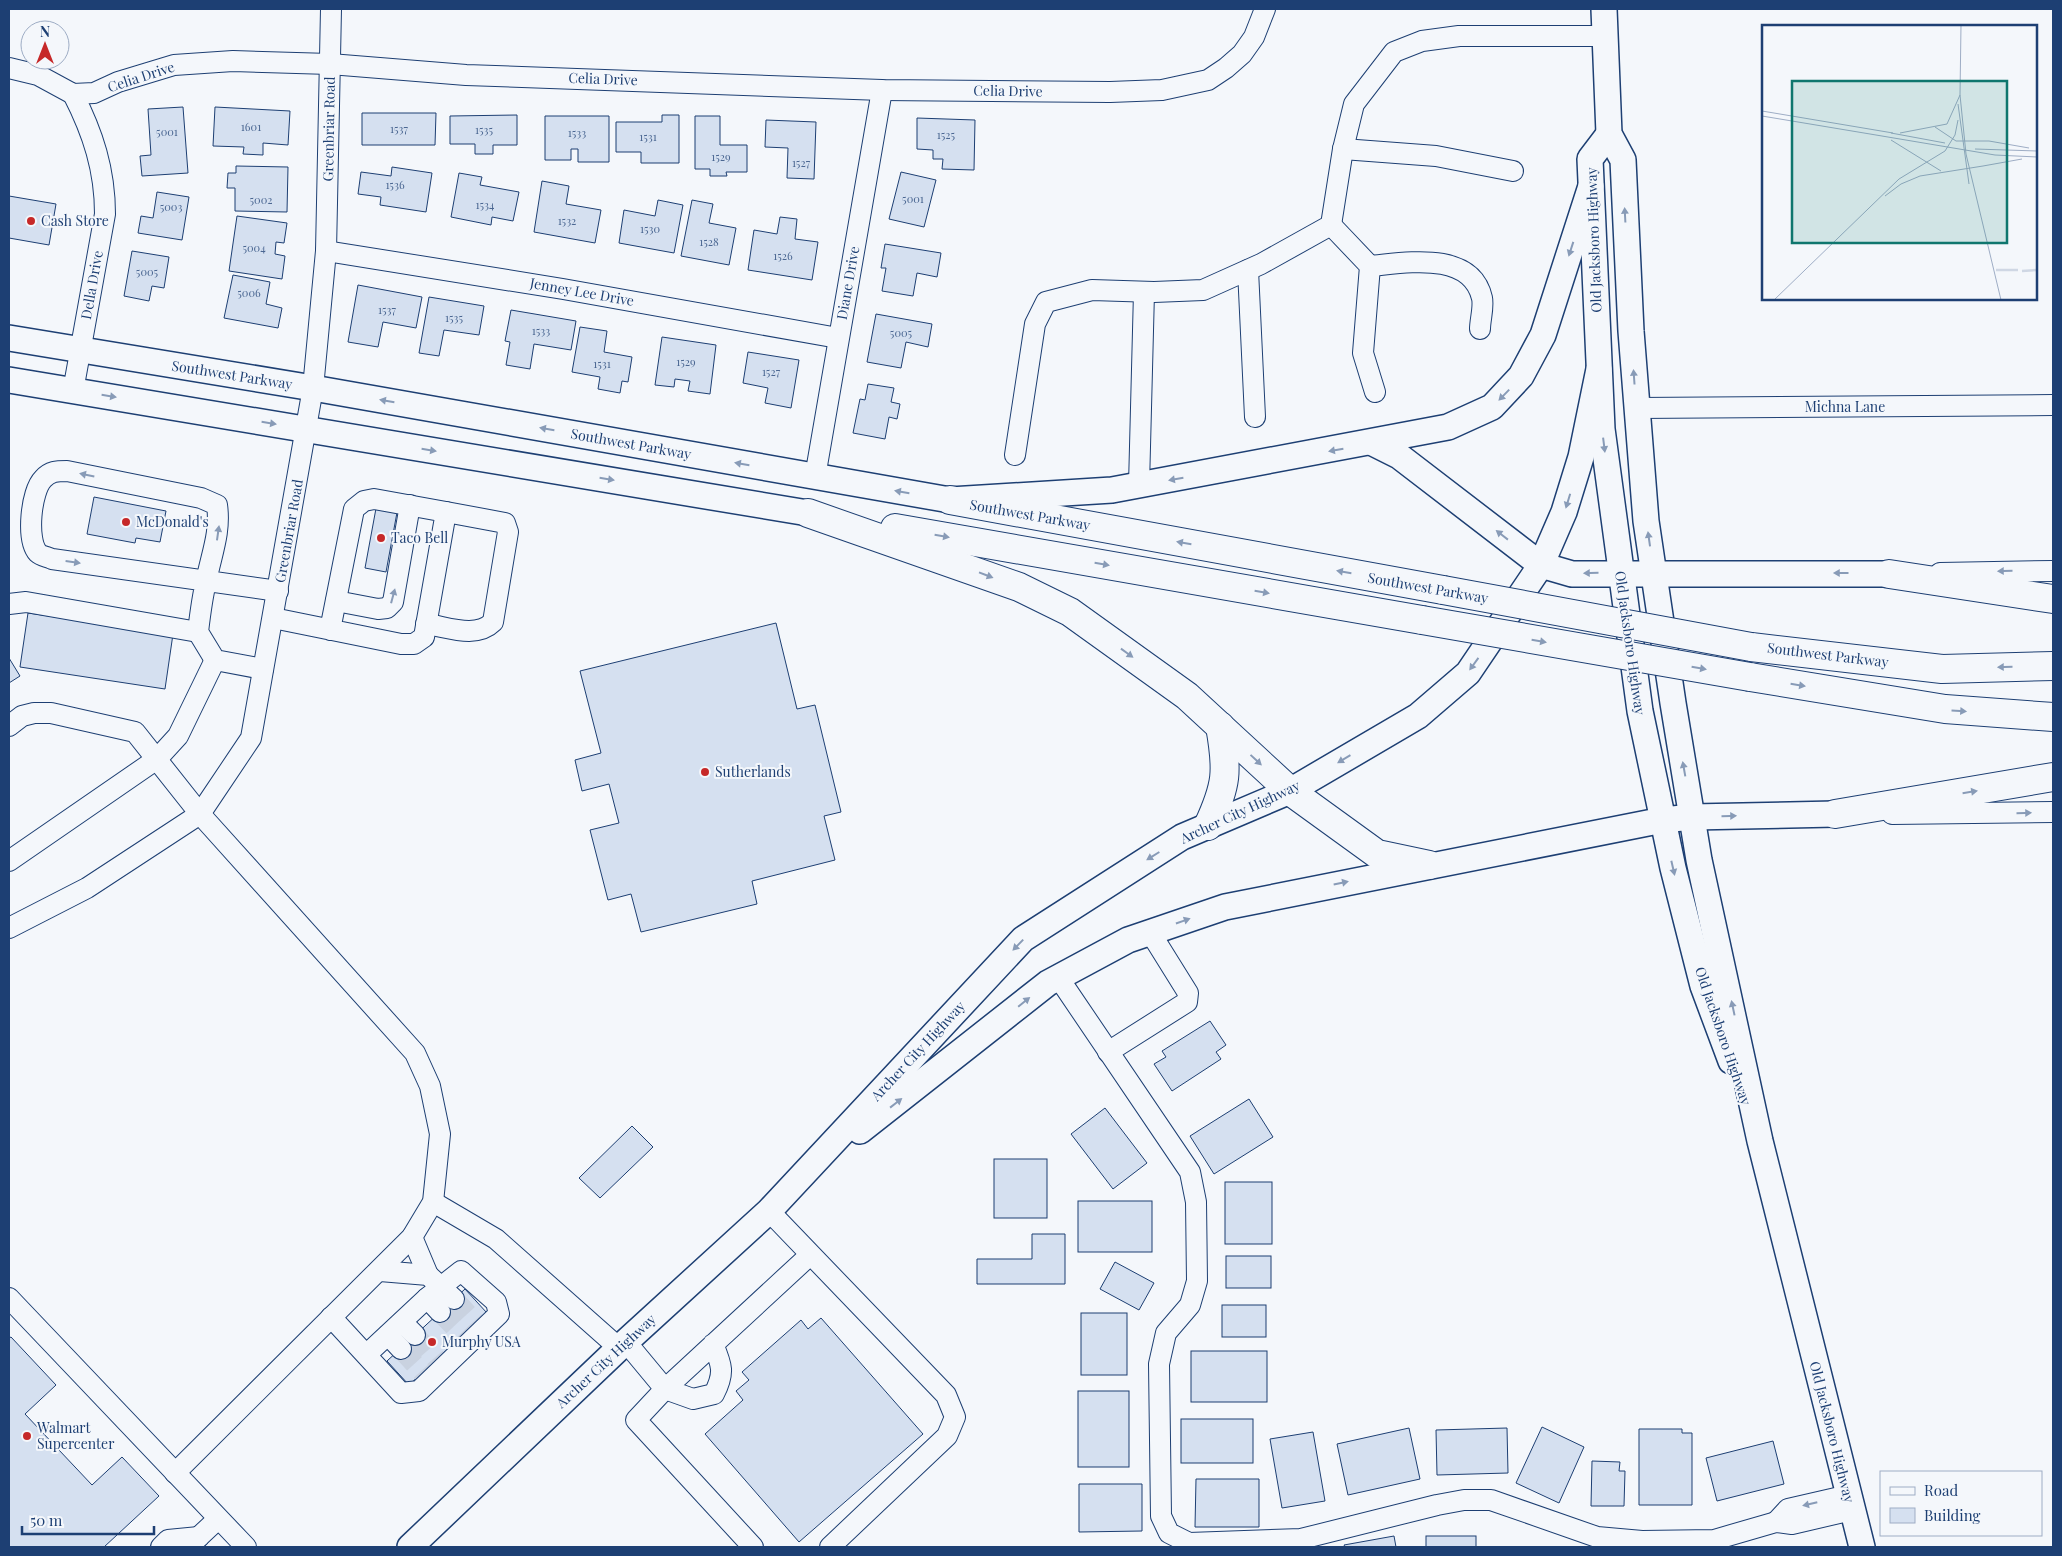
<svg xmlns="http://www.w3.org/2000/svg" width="2062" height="1556" font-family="'Playfair Display',serif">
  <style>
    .building { fill: #d5e0f0; stroke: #1d3f73 }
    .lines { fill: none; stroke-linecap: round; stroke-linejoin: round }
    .minor-tunnel { stroke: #c9d2e0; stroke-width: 20; stroke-dasharray: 20 10; stroke-linecap: butt }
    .minor-casing { stroke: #1d3f73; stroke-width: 22 }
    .major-casing { stroke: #1d3f73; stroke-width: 28 }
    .highway-casing { stroke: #1d3f73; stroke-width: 30 }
    .minor { stroke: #f4f7fb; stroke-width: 20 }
    .major { stroke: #f4f7fb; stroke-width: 25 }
    .highway { stroke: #f4f7fb; stroke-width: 28 }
    .highway-bridge-casing { stroke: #1d3f73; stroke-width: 30; stroke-linecap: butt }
    .highway-bridge { stroke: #f4f7fb; stroke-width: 28 }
    .oneway { fill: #889bb7 }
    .poi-dot { fill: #c62828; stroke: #f4f7fb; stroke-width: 2 }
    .labels { text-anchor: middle; stroke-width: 4; stroke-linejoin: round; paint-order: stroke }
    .number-label { font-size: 11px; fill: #4b6792 }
    .street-label { font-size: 14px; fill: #1d3f73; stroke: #f4f7fb }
    .poi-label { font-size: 14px; fill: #1d3f73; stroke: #f4f7fb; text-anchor: start }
    .inset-river { fill: none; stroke: #cfd7e4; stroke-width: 2.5 }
    .inset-road { fill: none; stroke: #9eadc5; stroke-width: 1 }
    .view { fill: #0f766e; fill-opacity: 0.15; stroke: #0f766e; stroke-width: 2.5 }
    .inset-edge { fill: none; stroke: #1d3f73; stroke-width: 2.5 }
  </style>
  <rect width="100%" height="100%" fill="#f4f7fb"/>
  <g class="building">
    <path d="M183,107l5,66 -46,3 -2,-20 11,-1 -3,-46z"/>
    <path d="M215,107l75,4 -2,34 -25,-2v12l-20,-1 1,-7 -31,-1z"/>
    <path d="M362,113h74l-1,32h-73z"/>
    <path d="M517,115v30h-24v9h-18v-10h-25v-28z"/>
    <path d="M662,115h17v48h-38v-11h-25v-30h46z"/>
    <path d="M545,116h64v46h-31v-13h-7v11h-26z"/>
    <path d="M695,116h25v29h27v27h-21l1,4h-17v-7h-15z"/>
    <path d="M917,118l58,2 -1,50 -32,-1 1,-10h-10v-9l-16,-1z"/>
    <path d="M766,120l50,2 -2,57 -27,-1 1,-30 -23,-1z"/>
    <path d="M236,166l52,1 -1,45 -52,-1v-23h-8l1,-15h8z"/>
    <path d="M392,167l40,6 -6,39 -46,-7 1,-8 -23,-3 3,-22 30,4z"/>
    <path d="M901,172l35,8 -12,47 -35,-8z"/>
    <path d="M459,173l23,4 -2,8 39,7 -6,29 -21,-4 -1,8 -40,-8z"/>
    <path d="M542,181l27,5 -3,18 35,6 -6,33 -61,-11z"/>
    <path d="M157,192l32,5 -7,43 -44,-7 3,-17 12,2z"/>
    <path d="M9,196l47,8 -7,41 -40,-7z"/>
    <path d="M658,200l25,5 -9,48 -55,-10 5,-33 31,6z"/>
    <path d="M692,200l21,4 -4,19 27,5 -7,37 -48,-9z"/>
    <path d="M237,216l50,7 -3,20 -8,-1 -1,12 10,2 -3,23 -53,-8z"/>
    <path d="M780,217l17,2 -2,20 23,3 -6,38 -64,-10 6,-40 23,4z"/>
    <path d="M885,244l56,9 -4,24 -20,-4 -4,23 -31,-5 4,-23h-5z"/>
    <path d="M132,251l37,6 -5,31 -12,-2 -3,15 -25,-5z"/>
    <path d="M233,275l37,7 -4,22 16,4 -4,20 -54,-10z"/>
    <path d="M358,285l64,12 -6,31 -33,-6 -5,25 -30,-5z"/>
    <path d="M429,297l55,9 -5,29 -35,-5 -5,26 -20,-3z"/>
    <path d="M511,310l65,11 -5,29 -37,-6 -4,25 -24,-4 4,-23 -5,-1z"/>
    <path d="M876,314l56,10 -4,23 -22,-5 -5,26 -34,-6z"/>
    <path d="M580,327l27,4 -3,21 28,5 -4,25 -6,-1 -2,12 -22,-4 2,-12 -28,-5z"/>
    <path d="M662,337l54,8 -6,49 -22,-3 2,-10 -15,-2 -1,8 -19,-2z"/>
    <path d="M748,352l51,8 -8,48 -26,-5 3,-15 -25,-5z"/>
    <path d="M868,384l26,4 -3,14 9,2 -3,15 -8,-2 -4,22 -32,-6 7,-34 5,1z"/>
    <path d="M94,497l72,14 -6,31 -24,-4 -1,5 -48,-9z"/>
    <path d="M377,503l21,4 -12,65 -21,-4z"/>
    <path d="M28,613l145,21 -8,55 -145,-22z"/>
    <path d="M776,623l21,86 18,-4 26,107 -17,4 11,44 -83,21 5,23 -116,28 -10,-38 -23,6 -18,-70 29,-7 -10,-39 -27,7 -7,-31 26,-7 -21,-82z"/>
    <path d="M9,658l11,18 -11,7z"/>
    <path d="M1210,1021l16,24 -10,7 5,7 -49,32 -18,-27 12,-7 -4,-6z"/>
    <path d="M1249,1099l24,38 -59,37 -24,-38z"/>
    <path d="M1105,1108l42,55 -34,26 -42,-55z"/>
    <path d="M632,1126l21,21 -53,51 -21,-20z"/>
    <rect x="994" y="1159" width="53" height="59"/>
    <rect x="1225" y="1182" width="47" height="62"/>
    <rect x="1078" y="1201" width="74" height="51"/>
    <path d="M1032,1234h33v50h-88v-25h55z"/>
    <rect x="1226" y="1256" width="45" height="32"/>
    <path d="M1115,1262l39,21 -15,27 -39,-21z"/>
    <path d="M465,1289l22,24 -78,72 -22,-24z"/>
    <rect x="1222" y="1305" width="44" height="32"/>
    <rect x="1081" y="1313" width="46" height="62"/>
    <path d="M821,1318l102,116 -124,108 -94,-108 38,-34 -7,-9 13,-11 -7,-8 59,-52 7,9z"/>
    <path d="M11,1337l45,48 -31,29 67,71 30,-28 37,39 -55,51h-95v-209z"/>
    <rect x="1191" y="1351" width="76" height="51"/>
    <rect x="1078" y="1391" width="51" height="76"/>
    <rect x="1181" y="1419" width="72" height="44"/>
    <path d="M1542,1427l42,20 -25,56 -43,-20z"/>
    <path d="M1409,1428l11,51 -72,16 -11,-51z"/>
    <path d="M1507,1428l1,45 -71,2 -1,-45z"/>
    <path d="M1639,1429h43v4h10v72h-53z"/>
    <path d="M1313,1432l12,69 -43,7 -12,-69z"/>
    <path d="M1773,1441l11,43 -67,17 -11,-43z"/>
    <path d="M1592,1461l28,1 -1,9h6l-1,35h-33z"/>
    <path d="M1196,1479h63v48h-64z"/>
    <path d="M1079,1484h63v47l-63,1z"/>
    <path d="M1394,1536l2,11h-51l-1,-2z"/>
    <rect x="1426" y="1536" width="50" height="11"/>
  </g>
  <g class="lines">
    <g class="minor-tunnel">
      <path d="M454,1299l22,24"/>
      <path d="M440,1312l23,24"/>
      <path d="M415,1335l22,25"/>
      <path d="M401,1349l22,24"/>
    </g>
    <defs>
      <g id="minor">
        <path d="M9,68l29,7 35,19 21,-1 24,-11 56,-17 59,-4 97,3 136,11 416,15 228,2 52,-2 46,-10 18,-12 16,-14 12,-17 11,-28"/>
        <path d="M1343,149l93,7 77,15"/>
        <path d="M1331,225l39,41 -7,87 12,39"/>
        <path d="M326,251l237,38 275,49"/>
        <path d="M1370,266c35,-3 101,-16 112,32 2,9 -2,22 -2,31"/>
        <path d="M1248,270l7,147"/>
        <path d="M73,391l32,-177c0,-44 -12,-81 -32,-120"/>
        <path d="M1637,408l416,-3"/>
        <path d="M1015,455l20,-131 11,-22 46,-12 62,2 49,-2 58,-26 70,-39 12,-76 11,-45 40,-52 28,-11 37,-5h146"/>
        <path d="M815,477l67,-387"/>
        <path d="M1139,485l5,-193"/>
        <path d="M1940,573l113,-2"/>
        <path d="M336,601l42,8 9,-1 6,-6 17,-97"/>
        <path d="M9,604l17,-2 172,30"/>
        <path d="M273,618l128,26h13l10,-7 22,-125 -72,-13 -10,2 -10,8 -24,121"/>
        <path d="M426,624c22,3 50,15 67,-2l15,-90 -3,-9 -59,-11"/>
        <path d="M263,669l-48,-9 -17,-28c2,-17 4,-34 8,-50 5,-27 15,-49 11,-77l-16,-7 -134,-27c-10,0 -17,0 -24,8 -12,12 -17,61 -5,74 3,3 10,4 14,6l226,32"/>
        <path d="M9,726l13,-10 12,-3h17l84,19 65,82 215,239 15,33 10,48 -7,68 -21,35 -237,236"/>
        <path d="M1892,814l161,-2"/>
        <path d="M9,861l148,-102 21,-23 37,-76"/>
        <path d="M9,928l78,-40 113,-74 51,-76 62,-350 13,-137 5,-242"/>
        <path d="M1058,977l132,195 6,30 1,79 -7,24 -24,28 -7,31 2,152 8,17 20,10 112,-4 136,-34 27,-5h27l106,37 45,4 72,-1 62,-18 16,2 60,-14"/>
        <path d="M1108,1052l79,-50 1,-9 -38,-61"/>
        <path d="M433,1202l63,37 123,109"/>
        <path d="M769,1211l177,184 9,22 -8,19 -117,111"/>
        <path d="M412,1237l16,38"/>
        <path d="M380,1271l48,4 26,24"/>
        <path d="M9,1298l237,249"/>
        <path d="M427,1298l13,14"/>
        <path d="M331,1317l70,76 18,-2 80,-77 -3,-12 -35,-31 -34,27 -61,57"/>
        <path d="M402,1322l13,13"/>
        <path d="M388,1335l13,14"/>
        <path d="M626,1342l39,47 -29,31 117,127"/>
        <path d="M713,1344c9,21 12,29 1,50l-21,5 -28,-10 145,-134"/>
        <path d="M1776,1522l12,-13 61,-14"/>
        <path d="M161,1547l7,-7 31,-3"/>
        <path d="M188,1547l30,-28"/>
      </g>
      <g id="major">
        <path d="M1604,9l5,125 14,26 8,171 15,190 27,182 26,157 61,281 102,406"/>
        <path d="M1609,134l-19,25 12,270 38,282 33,157 30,118 28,75"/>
        <path d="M9,338l304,50 637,112 162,-10 336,-63 44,-20 29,-31 22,-41 48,-149"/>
        <path d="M9,380l799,133"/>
        <path d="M1373,443l26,13 142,109 31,9h317"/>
        <path d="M860,1131l188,-148 80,-43 97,-33 438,-87 29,-3 143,-3"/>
        <path d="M410,1547l209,-199 150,-137 254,-272 159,-102 108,-46 128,-75 50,-43 73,-108 23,-53 17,-55 18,-88"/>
      </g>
      <g id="highway">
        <path d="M950,500l493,90"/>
        <path d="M808,513l211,74 51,25 117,84 103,95 87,63 52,11"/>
        <path d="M895,528l527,92"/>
        <path d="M1889,574l164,25"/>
        <path d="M1751,647l191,22 111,-3"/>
        <path d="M1750,677l195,32 108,8"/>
        <path d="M1835,814l218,-37"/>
        <path d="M1208,826c19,-41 20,-55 12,-100"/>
      </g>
    </defs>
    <use href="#minor" class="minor-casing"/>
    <use href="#major" class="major-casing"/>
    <use href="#highway" class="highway-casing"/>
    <use href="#minor" class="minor"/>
    <use href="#major" class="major"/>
    <use href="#highway" class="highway"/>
    <defs>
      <g id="highway-bridge">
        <path d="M1443,590l308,57"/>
        <path d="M1422,620l328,57"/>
      </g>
    </defs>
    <use href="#highway-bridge" class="highway-bridge-casing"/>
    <use href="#highway-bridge" class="highway-bridge"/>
  </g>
  <defs><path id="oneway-solid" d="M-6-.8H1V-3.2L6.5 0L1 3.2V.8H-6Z" transform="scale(1.25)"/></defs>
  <g class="oneway">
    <use href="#oneway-solid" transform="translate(1625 215) rotate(-93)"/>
    <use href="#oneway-solid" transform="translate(1571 249) rotate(108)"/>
    <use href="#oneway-solid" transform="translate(1634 377) rotate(-94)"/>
    <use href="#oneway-solid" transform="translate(1504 395) rotate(134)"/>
    <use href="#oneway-solid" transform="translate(109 396) rotate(9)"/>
    <use href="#oneway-solid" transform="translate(387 401) rotate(-170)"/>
    <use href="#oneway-solid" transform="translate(269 423) rotate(9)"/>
    <use href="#oneway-solid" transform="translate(547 429) rotate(-170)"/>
    <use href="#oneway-solid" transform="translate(1604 445) rotate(83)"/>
    <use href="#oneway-solid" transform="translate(429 450) rotate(9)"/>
    <use href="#oneway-solid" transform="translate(1336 450) rotate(170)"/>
    <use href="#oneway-solid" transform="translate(742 464) rotate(-170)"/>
    <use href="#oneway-solid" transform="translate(87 475) rotate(-168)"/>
    <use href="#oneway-solid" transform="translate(607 479) rotate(9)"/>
    <use href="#oneway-solid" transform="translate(1176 479) rotate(170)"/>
    <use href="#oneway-solid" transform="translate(902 492) rotate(-170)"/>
    <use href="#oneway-solid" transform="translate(1568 501) rotate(107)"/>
    <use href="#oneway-solid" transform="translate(218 533) rotate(-82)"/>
    <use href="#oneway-solid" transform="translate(1502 535) rotate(-142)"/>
    <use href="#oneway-solid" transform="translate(942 536) rotate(10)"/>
    <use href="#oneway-solid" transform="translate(1649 539) rotate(-98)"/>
    <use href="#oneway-solid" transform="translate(1184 543) rotate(-170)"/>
    <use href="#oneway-solid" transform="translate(73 562) rotate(8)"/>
    <use href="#oneway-solid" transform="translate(1102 564) rotate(10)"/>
    <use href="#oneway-solid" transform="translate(2005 571) rotate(179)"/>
    <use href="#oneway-solid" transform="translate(1344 572) rotate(-170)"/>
    <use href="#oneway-solid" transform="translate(1591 573) rotate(179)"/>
    <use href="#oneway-solid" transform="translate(1841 573) rotate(-180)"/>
    <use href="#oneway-solid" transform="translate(986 575) rotate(21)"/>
    <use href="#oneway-solid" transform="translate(1262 592) rotate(10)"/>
    <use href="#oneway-solid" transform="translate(393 596) rotate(-75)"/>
    <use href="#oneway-solid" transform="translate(1539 641) rotate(10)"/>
    <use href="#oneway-solid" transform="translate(1127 653) rotate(36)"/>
    <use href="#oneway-solid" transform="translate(1474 664) rotate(126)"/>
    <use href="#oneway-solid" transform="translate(2005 667) rotate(179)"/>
    <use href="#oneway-solid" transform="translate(1699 668) rotate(10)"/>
    <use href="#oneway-solid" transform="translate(1798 685) rotate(9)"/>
    <use href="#oneway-solid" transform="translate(1959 711) rotate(4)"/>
    <use href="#oneway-solid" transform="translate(1344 759) rotate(149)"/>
    <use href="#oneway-solid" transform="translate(1256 760) rotate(43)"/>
    <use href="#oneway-solid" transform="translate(1684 769) rotate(-100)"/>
    <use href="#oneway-solid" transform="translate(1970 792) rotate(-9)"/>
    <use href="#oneway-solid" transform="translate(2024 813) rotate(-1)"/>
    <use href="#oneway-solid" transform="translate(1729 816) rotate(-1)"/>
    <use href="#oneway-solid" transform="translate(1153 856) rotate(148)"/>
    <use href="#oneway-solid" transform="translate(1673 868) rotate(77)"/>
    <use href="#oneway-solid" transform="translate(1341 883) rotate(-12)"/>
    <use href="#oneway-solid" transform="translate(1183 921) rotate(-19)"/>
    <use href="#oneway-solid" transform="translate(1018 945) rotate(134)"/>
    <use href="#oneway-solid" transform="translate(1024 1002) rotate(-39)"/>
    <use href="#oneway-solid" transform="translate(1733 1008) rotate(-102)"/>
    <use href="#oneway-solid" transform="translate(896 1103) rotate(-38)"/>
    <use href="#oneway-solid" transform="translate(1810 1504) rotate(167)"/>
  </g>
  <g class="poi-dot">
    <circle cx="31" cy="221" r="5"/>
    <circle cx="126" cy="522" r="5"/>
    <circle cx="381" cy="538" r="5"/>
    <circle cx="705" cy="772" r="5"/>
    <circle cx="432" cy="1342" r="5"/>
    <circle cx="27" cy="1436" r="5"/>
  </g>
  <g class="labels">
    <g class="number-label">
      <text x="251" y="131">1601</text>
      <text x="399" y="133">1537</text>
      <text x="484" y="134">1535</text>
      <text x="167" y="136">5001</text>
      <text x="577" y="137">1533</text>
      <text x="946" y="139">1525</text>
      <text x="648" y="141">1531</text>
      <text x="721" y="161">1529</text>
      <text x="801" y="167">1527</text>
      <text x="395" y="189">1536</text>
      <text x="913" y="203">5001</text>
      <text x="261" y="204">5002</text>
      <text x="485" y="209">1534</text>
      <text x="171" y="211">5003</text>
      <text x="567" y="225">1532</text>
      <text x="650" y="233">1530</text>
      <text x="709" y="246">1528</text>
      <text x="254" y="252">5004</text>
      <text x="783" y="260">1526</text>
      <text x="147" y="276">5005</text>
      <text x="249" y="297">5006</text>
      <text x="387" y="314">1537</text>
      <text x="454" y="322">1535</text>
      <text x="541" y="335">1533</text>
      <text x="901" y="337">5005</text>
      <text x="686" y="366">1529</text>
      <text x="602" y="368">1531</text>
      <text x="771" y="376">1527</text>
    </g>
    <g class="street-label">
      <text transform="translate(141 77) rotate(-18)" y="5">Celia Drive</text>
      <text transform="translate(603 79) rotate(2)" y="5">Celia Drive</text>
      <text transform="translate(1008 91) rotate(1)" y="5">Celia Drive</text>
      <text transform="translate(329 129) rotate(-89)" y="5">Greenbriar Road</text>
      <text transform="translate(1594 240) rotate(-92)" y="5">Old Jacksboro Highway</text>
      <text transform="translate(848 283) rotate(-80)" y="5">Diane Drive</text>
      <text transform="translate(92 285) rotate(-80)" y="5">Della Drive</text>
      <text transform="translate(582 292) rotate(10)" y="5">Jenney Lee Drive</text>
      <text transform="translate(232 375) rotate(9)" y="5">Southwest Parkway</text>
      <text x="1845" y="412">Michna Lane</text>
      <text transform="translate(631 444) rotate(10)" y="5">Southwest Parkway</text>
      <text transform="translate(1030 515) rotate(10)" y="5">Southwest Parkway</text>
      <text transform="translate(289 531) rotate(-80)" y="5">Greenbriar Road</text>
      <text transform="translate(1428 588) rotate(10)" y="5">Southwest Parkway</text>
      <text transform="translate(1630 643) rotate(82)" y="5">Old Jacksboro Highway</text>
      <text transform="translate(1828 655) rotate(7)" y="5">Southwest Parkway</text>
      <text transform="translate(1240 812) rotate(-25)" y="5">Archer City Highway</text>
      <text transform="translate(1723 1036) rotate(71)" y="5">Old Jacksboro Highway</text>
      <text transform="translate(918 1051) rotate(-47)" y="5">Archer City Highway</text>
      <text transform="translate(606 1361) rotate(-43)" y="5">Archer City Highway</text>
      <text transform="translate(1832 1432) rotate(76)" y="5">Old Jacksboro Highway</text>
    </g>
    <g class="poi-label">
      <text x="41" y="226">Cash Store</text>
      <text x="136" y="527">McDonald's</text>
      <text x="391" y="543">Taco Bell</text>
      <text x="715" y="777">Sutherlands</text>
      <text x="442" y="1347">Murphy USA</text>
      <text x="37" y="1433">Walmart<tspan x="37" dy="16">Supercenter</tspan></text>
    </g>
  </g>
  <g transform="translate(1762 25)">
    <rect width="275" height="275" fill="#f4f7fb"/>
    <path class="inset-river" d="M234,245h22M260,246l15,-1"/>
    <path class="inset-road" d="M199,0l-1,70 6,59 35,146M196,79l11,80M0,86l131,22M0,91l114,19M173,102l21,14h33M129,108l54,10M138,108l47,-9 13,-29M114,110l119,20 42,2M129,115l50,31M227,116l40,7M213,124l62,2M221,141l39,-7M123,171l16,-12 19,-8 63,-10M12,275l125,-121 46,-28 10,-16 3,-15"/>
    <path class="view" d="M30,56h215v162h-215z"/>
    <rect width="275" height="275" class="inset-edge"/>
  </g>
  <rect width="2062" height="1556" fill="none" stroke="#1d3f73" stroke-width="20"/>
  <rect x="1880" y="1471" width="162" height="65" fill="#f4f7fb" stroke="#9eadc5"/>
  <rect x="1890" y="1487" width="25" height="8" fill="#f4f7fb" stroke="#9eadc5"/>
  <text x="1924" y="1496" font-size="15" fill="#1d3f73">Road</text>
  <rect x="1890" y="1508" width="25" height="15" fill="#d5e0f0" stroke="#9eadc5"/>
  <text x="1924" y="1521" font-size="15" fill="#1d3f73">Building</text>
  <g transform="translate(45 45)"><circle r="24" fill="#f4f7fb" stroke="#9eadc5"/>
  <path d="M0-4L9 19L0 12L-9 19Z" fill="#c62828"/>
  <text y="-8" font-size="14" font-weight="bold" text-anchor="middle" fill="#1d3f73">N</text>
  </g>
  <path d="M22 1526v8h132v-8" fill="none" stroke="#1d3f73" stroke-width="2.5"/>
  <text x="30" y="1526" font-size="15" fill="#1d3f73" stroke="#f4f7fb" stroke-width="4" paint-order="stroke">50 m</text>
</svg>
